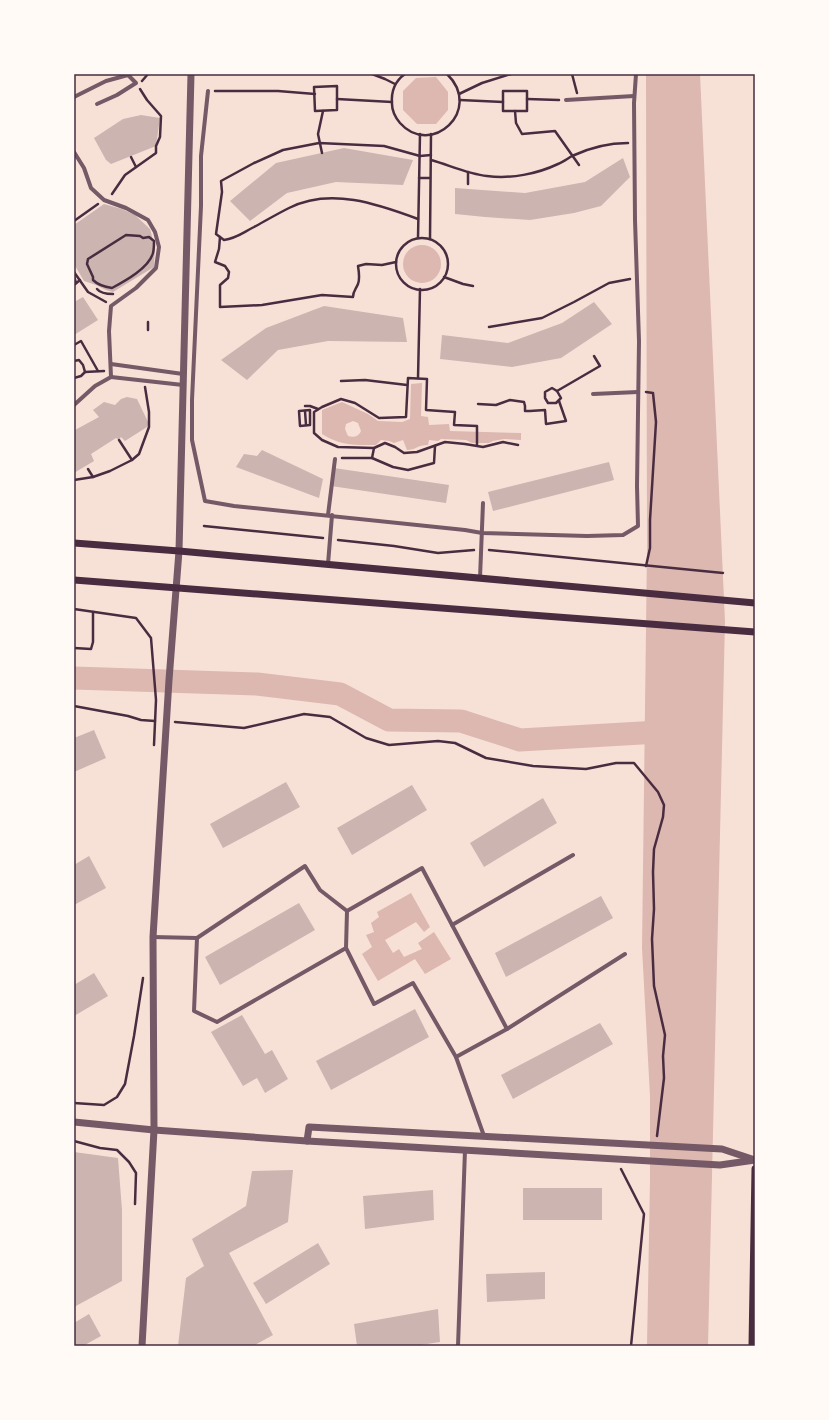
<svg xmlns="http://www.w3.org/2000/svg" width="829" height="1420" font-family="'Golos Text',sans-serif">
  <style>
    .water { fill: #dcb8b0; fill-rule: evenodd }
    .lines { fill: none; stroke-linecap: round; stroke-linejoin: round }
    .river { stroke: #dcb8b0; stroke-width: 23 }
    .building { fill: #ccb4b1 }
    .path { stroke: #4a2c40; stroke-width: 2.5 }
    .minor { stroke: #755966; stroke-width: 4 }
    .tertiary { stroke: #755966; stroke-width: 7 }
    .secondary { stroke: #4a2c40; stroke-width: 7 }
    .neatline { fill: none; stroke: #4a2c40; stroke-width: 1.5 }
  </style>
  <rect width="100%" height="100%" fill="#f7e1d7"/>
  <g class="water">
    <path d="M646,74h54l25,547 -17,725h-61l3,-166v-84l-8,-148 5,-399z"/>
    <path d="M436,77l12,15v18l-12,14h-19l-14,-14v-19l13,-13z"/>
    <circle cx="422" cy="264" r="19"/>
    <path d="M422,383l-1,33 7,1 1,8 20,-1 1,7 71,2v7l-17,-1 -11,2 -4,2h-17l-6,-3 -25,-1 -3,2 -9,-1 -1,5c-11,0 -12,5 -21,5l-4,-10 -9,3 -5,-2 -8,-1 -5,5c-22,0 -35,1 -54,-11v-24l20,-8 26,12 10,7 24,1 8,-3 1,-35zM353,421l5,2 3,8c-2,5 -7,7 -13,5l-3,-7 1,-5z"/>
    <path d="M411,893l19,34 -6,5 -8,-10 -31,18 8,13 6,-4 5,8 18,-8 -4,-6 16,-11 17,27 -26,15 -10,-15 -37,22 -16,-27 10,-7 -6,-12 8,-3 -3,-9 8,-6 -2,-5z"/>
  </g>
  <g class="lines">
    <path class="river" d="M74,678l183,6 83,10 49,26 72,1 59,19 156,-9"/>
  </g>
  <g class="building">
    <path d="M141,115l19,3 -4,28 -45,18 -5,-4 -12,-22 29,-19z"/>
    <path d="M344,148l69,12 -10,25 -67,-3 -49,11 -37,28 -20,-20 46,-38z"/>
    <path d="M623,158l7,19 -29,29 -27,7 -44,7 -45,-3 -30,-3v-26l70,5 60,-11z"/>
    <path d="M104,204l18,5 13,6 15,14 5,18 -1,20 -41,25 -7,-2 -10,-5 -12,-4 -10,-17v-39z"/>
    <path d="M83,297l15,23 -24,15v-33z"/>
    <path d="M594,302l18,22 -51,34 -49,9 -72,-8 2,-24 66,8 54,-20z"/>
    <path d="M324,306l79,12 4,24 -79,-1 -50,9 -31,30 -26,-20 45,-32z"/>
    <path d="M127,397l10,2 12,25 -2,3 -22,14 -4,-4 -2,3 -3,-2 -25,16 3,7 -20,12 1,-43 24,-13 -6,-7 11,-8 11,3 6,-6z"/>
    <path d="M262,450l61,29 -4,19 -83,-31 8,-13 13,2z"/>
    <path d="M609,462l5,18 -121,31 -5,-19z"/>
    <path d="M334,468l115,17 -3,18 -115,-17z"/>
    <path d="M94,730l12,28 -32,14v-34z"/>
    <path d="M286,782l14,25 -77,41 -13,-24z"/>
    <path d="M412,785l15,25 -75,45 -15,-27z"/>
    <path d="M543,798l14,25 -73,44 -14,-24z"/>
    <path d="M89,856l17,32 -32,17v-40z"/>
    <path d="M601,896l12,22 -107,59 -11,-24z"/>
    <path d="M299,903l16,27 -95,55 -15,-28z"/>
    <path d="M94,973l14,23 -34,20v-31z"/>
    <path d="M415,1009l14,28 -98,53 -15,-29z"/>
    <path d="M242,1015l23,39 7,-4 16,29 -23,14 -8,-15 -14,8 -32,-54z"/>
    <path d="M600,1023l13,21 -100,55 -12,-24z"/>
    <path d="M74,1152l44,6 4,52v71l-48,26z"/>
    <path d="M293,1170l-5,52 -59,31 44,82 -20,11h-75l8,-68 18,-12 -12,-27 54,-33 6,-35z"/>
    <rect x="523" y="1188" width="79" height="32"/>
    <path d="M433,1190l1,30 -69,9 -2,-33z"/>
    <path d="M318,1243l12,21 -64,40 -13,-21z"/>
    <path d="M545,1272v27l-58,3 -1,-28z"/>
    <path d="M438,1309l2,33 -26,4h-57l-3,-22z"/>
    <path d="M89,1314l12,22 -18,10h-9v-23z"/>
  </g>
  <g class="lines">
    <g class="path">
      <path d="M372,74l13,5 10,5"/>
      <path d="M405,74c-10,7 -14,18 -13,30 0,7 3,13 8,19 31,35 84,-13 47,-49"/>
      <path d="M572,74l5,19"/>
      <path d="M142,81l6,-7"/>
      <path d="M337,86v24l-22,1 -1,-24z"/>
      <path d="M215,91h63l37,3"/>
      <rect x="503" y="91" width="24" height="20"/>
      <path d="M459,94l23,-11 29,-9"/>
      <path d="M337,99l55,3"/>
      <path d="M527,99l32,1"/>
      <path d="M460,100l43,2"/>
      <path d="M515,111l1,12 6,11 33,-3 24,34"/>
      <path d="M322,153l-4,-19 5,-23"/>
      <path d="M131,157l5,10"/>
      <path d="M431,160c18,5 37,14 56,16 24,3 50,-2 71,-12 5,-2 9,-5 14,-8 17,-8 37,-13 56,-13"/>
      <path d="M419,178h11"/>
      <path d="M468,184v-12"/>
      <path d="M112,194l13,-19 31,-22v-7l4,-9 1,-21 -14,-16 -7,-11"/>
      <path d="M418,219c-40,-15 -88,-32 -129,-11 -12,6 -24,13 -35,19 -12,6 -17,11 -30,13l-8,-6 6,-42 -1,-11 33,-18 29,-13 36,-7 65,3 36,10 11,-1"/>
      <path d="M74,221l24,-17"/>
      <path d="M126,235l14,1 3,2 6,-1 5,4c0,4 0,8 -1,12 -4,15 -28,28 -41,35 -7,-1 -14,-3 -19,-8v-3l-6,-13 1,-5z"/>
      <path d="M220,237l-1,12 -4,13 10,4 4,6 -1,6 -8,7v22l42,-2 60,-10 31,2c0,-6 3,-8 5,-13 2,-5 1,-12 0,-18l8,-2 16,1 14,-3"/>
      <path d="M418,238l2,-104"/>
      <circle cx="422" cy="264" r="26"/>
      <path d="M430,239l1,-105"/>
      <path d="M74,272l14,20 18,10"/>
      <path d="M74,276l2,7"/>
      <path d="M444,277l19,7 10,2"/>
      <path d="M74,285l6,-5"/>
      <path d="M97,289c4,5 11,5 16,5"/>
      <path d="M489,327l53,-9 32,-16 35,-19 21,-4"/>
      <path d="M148,330v-8"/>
      <path d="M74,345l7,-4 17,30"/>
      <path d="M74,361l5,-1 4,5 2,7 -4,4 -7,2"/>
      <path d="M85,372l19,-1"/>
      <path d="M418,378l2,-89"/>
      <path d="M341,381l24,-1 42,5"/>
      <path d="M552,388l5,3 4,7 -5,5h-8l-3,-5v-6z"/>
      <path d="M557,391l43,-25 -6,-10"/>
      <path d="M478,404l18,1 14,-5 14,2 1,4v5h5l15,-1 1,14 20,-3 -7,-20"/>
      <path d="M305,406h5l8,3"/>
      <path d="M310,410v15l-10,1 -1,-15z"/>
      <path d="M305,411l1,14"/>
      <path d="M119,440l13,20"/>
      <path d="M477,446v-20l-23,-1 1,-13 -29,-2 1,-31 -19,-1 -2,39 -27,1 -24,-15 -14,-4 -19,8 -8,5v21l8,7 16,7 36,1 11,-5 10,4 9,6 13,-1 28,-10 20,2 18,3 20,-5 15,3"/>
      <path d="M342,458h30l21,9 15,3 26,-7 1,-17"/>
      <path d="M372,458l2,-10"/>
      <path d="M88,469l5,8"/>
      <path d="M74,480l19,-3 17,-6 22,-11 7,-6 10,-27v-15l-4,-25"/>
      <path d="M204,526l119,12"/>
      <path d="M338,540l56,6 44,7 36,-3"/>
      <path d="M489,550l234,23"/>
      <path d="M646,566l4,-18v-28l6,-98 -3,-29 -7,-1"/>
      <path d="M74,609l62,9 15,20 5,62 -2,45"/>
      <path d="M74,648l17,1 2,-7v-30"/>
      <path d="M74,706l54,10 13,4 14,1"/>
      <path d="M175,722l69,6 60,-14 26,3 36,21 23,7 49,-4 17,2 31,15 47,8 53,3 30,-6h18l24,29 6,13 -1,12 -9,32 -1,23 1,37 -2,30 2,47 11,49 -2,21 1,22 -7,58"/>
      <path d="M74,1103l30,2 13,-8 8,-13 9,-48 9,-58"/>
      <path d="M74,1141l26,7 17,2 12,12 7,11 -1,31"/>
      <path d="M621,1169l23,45 -13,132"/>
    </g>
    <g class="minor">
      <path d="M208,91l-7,65v50l-9,194v40l13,61 29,5 231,24 17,3 105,3 36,-1 15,-9 -1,-40 2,-145 -4,-121 -1,-117 2,-29"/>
      <path d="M74,97l32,-16 22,-6 8,8 -19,12 -20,9"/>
      <path d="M566,100l68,-4"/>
      <path d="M74,152l10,16 7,20 13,12 22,8 22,12 7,12 4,15 -3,21 -20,20 -25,18 -2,25 2,46 -16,9 -21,19"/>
      <path d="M111,364l72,10"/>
      <path d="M111,377l72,8"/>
      <path d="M593,394l45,-2"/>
      <path d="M328,515l7,-56"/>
      <path d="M328,564l4,-49"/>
      <path d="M480,578l3,-75"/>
      <path d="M452,925l121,-70"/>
      <path d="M153,937l44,1 108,-72 15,24 27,21 75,-43 85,161 -51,28 28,79"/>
      <path d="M197,938l-3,73 23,11 129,-74 28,56 39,-21 43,74"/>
      <path d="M346,948l1,-37"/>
      <path d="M507,1029l118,-75"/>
      <path d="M458,1346l7,-196"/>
    </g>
    <g class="tertiary">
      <path d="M74,1122l80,8 153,11 413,24 35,-5"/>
      <path d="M307,1141l2,-14 413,22 30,10"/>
      <path d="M142,1346l12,-216 -1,-193 16,-257 10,-129 12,-477"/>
    </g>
    <g class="secondary">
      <path d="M74,543l105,8 576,52"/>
      <path d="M74,580l681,52"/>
      <path d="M752,1346l3,-177"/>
    </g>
  </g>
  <rect width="829" height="1420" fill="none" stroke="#fffaf5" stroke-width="150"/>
  <rect x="75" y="75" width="679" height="1270" class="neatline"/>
</svg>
